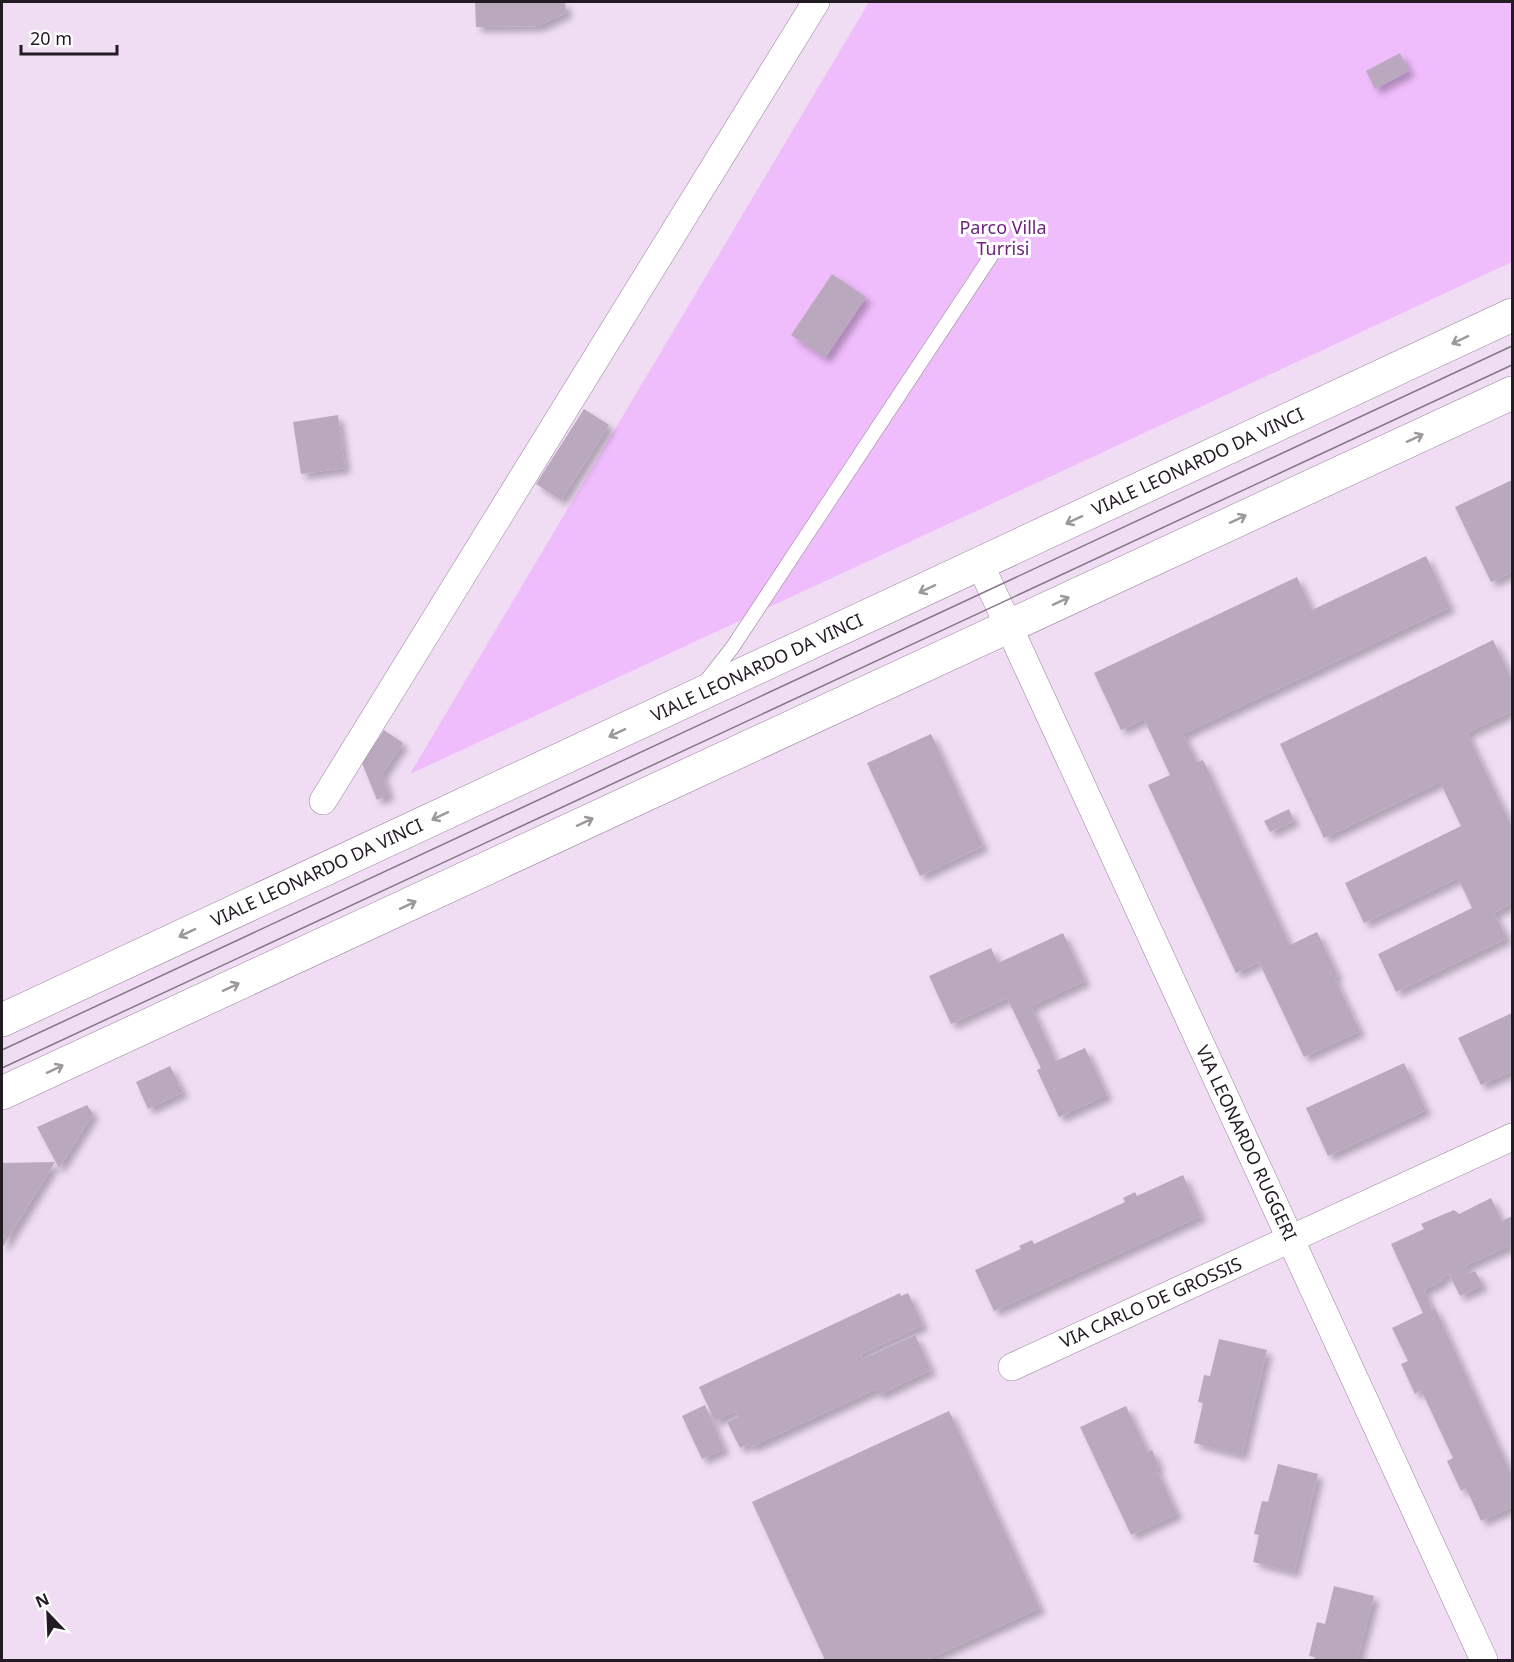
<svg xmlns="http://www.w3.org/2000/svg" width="1514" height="1662" font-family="'Noto Sans',sans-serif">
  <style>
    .green { fill: #efbcfc }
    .building { fill: #baa8bf; filter: url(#shadow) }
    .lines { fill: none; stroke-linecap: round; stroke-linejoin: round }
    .lane-casing { stroke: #948398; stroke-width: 15 }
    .street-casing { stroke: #948398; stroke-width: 28 }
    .secondary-casing { stroke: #948398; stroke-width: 34 }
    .lane { stroke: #fff; stroke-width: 14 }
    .street { stroke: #fff; stroke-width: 27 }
    .secondary { stroke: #fff; stroke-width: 33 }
    .tram { stroke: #837786; stroke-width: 1.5 }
    .oneway { stroke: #9c989c }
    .labels { text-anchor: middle; stroke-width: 6; stroke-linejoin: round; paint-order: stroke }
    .park-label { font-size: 18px; fill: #6d237e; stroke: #fff }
    .street-label { font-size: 18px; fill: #221b23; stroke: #fff }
  </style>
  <defs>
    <filter id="shadow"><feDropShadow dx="5.5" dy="5.5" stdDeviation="3" flood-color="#0004"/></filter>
  </defs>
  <rect width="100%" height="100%" fill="#f0ddf4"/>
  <path class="green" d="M869,2h643v260l-1102,512z"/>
  <g class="building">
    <path d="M475,2h90l1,11 -28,13 -62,1z"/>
    <path d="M1400,53l9,18 -34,18 -9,-18z"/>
    <path d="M832,274l34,23 -41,61 -34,-23z"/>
    <path d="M584,409l25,16 -48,75 -25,-16z"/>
    <path d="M338,415l7,53 -44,6 -8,-52z"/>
    <path d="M1512,480v92l-21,10 -36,-75z"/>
    <path d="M1426,556l24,51 -267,127 14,28 6,-2 87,185 27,-13 21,44 -4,1 26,54 -56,26 -45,-95 -23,11 -88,-188 22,-10 -26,-56 -23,11 -27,-57 203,-96 15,33z"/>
    <path d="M1493,640l19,40v31l-45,22 45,94v76l-18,10 13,25 -111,54 -18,-38 94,-46 -14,-30 -94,45 -19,-40 116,-57 -21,-44 -116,56 -44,-94z"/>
    <path d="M384,730l19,13 -21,31 7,20 -12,6 -15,-37z"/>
    <path d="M931,734l52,112 -63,30 -53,-113z"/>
    <path d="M1289,809l5,12 -24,11 -6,-11z"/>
    <path d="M1063,933l22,48 -54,25 25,55 29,-13 22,47 -48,22 -22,-47 4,-2 -34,-70 -56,26 -22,-48 62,-28 7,15z"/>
    <path d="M1512,1013v58l-31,14 -23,-47z"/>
    <path d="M1404,1063l22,47 -98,46 -22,-48z"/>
    <path d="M170,1066l13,26 -35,17 -12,-27z"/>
    <path d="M87,1105l6,9 -34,54 -22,-41z"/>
    <path d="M55,1162l-32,52 -21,34v-85z"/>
    <path d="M1183,1175l18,41 -207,95 -19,-41 46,-21 -2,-3 13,-6 2,4 91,-42 -2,-4 12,-6 2,4z"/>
    <path d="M1491,1198l11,23 10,-5v37l-3,-7 -44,20 4,8 6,-3 8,14 -23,11 -11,-22 -7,3 1,3 -19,10 8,19 3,-1 77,168v31l-31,14 -15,-33 -5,3 -14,-30 6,-3 -32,-68 -6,4 -14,-30 7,-3 -16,-33 31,-15 -32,-69 33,-15 -3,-5 33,-14 5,4z"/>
    <path d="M900,1293l1,3 7,-3 15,32 -62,29 2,5 52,-24 16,35 -53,25 -2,-6 -125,58 -2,-4 -9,5 -13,-26 11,-5 -3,-6 -20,10 -16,-34z"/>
    <path d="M1219,1339l48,11 -25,105 -48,-12 9,-40 -5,-1 6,-27 6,1z"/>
    <path d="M705,1405l19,44 -22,10 -20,-43z"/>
    <path d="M1126,1406l22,46 4,-2 7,16 -3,2 21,46 -46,21 -51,-108z"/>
    <path d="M949,1411l91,197 -114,52h-101l-73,-158z"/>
    <path d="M1278,1464l40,10 -24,98 -41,-10 6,-27 -5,-1 8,-33 6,1z"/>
    <path d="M1334,1586l40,10 -17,64h-43l1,-3 -6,-1 8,-34 8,2z"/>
  </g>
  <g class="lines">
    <defs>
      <path id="lane" d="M706,681l26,-33 263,-398"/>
      <g id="street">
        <path d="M980,564l504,1096"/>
        <path d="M323,801l493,-799"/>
        <path d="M1012,1367l500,-230"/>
      </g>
      <g id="secondary">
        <path d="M2,1020l1510,-705"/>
        <path d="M2,1093l1510,-700"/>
      </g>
    </defs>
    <use href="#lane" class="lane-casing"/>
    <use href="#street" class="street-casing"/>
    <use href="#secondary" class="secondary-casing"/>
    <use href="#lane" class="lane"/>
    <use href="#street" class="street"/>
    <use href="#secondary" class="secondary"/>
    <g class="tram">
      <path d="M2,1050l1510,-704"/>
      <path d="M2,1068l1510,-703"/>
    </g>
  </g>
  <defs><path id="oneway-shaft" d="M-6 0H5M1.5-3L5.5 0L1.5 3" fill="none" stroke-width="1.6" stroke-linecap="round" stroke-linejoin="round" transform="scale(1.5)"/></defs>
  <g class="oneway">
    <use href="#oneway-shaft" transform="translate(1460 340) rotate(155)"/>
    <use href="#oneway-shaft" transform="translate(1415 438) rotate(-25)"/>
    <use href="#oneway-shaft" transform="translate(1238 519) rotate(-25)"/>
    <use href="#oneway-shaft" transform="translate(1074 520) rotate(155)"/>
    <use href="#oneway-shaft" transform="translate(927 589) rotate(155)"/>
    <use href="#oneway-shaft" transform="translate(1061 601) rotate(-25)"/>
    <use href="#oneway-shaft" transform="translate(617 733) rotate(155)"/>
    <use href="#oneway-shaft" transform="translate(440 816) rotate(155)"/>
    <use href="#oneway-shaft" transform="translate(585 822) rotate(-25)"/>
    <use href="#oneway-shaft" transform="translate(408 905) rotate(-25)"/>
    <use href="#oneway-shaft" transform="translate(187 933) rotate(155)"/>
    <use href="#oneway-shaft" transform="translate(231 987) rotate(-25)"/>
    <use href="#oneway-shaft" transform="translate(55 1069) rotate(-25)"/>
  </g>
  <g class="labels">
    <g class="park-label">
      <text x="1003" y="234">Parco Villa<tspan x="1003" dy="21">Turrisi</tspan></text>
    </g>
    <g class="street-label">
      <text transform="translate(1198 462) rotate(-25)" y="6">VIALE LEONARDO DA VINCI</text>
      <text transform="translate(757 668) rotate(-25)" y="6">VIALE LEONARDO DA VINCI</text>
      <text transform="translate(317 873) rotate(-25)" y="6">VIALE LEONARDO DA VINCI</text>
      <text transform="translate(1246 1143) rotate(65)" y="6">VIA LEONARDO RUGGERI</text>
      <text transform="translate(1151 1303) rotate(-24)" y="6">VIA CARLO DE GROSSIS</text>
    </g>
  </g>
  <rect width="1514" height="1662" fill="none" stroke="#221b23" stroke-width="6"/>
  <g transform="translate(48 1614) rotate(337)" stroke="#ffffff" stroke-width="4.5" paint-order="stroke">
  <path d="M0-4.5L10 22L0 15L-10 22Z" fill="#221b23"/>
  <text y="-9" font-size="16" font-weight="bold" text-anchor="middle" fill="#221b23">N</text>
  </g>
  <path d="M21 45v9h96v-9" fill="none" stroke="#221b23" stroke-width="3"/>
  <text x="30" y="45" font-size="18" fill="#221b23" stroke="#ffffff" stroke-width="4.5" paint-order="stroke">20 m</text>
</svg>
